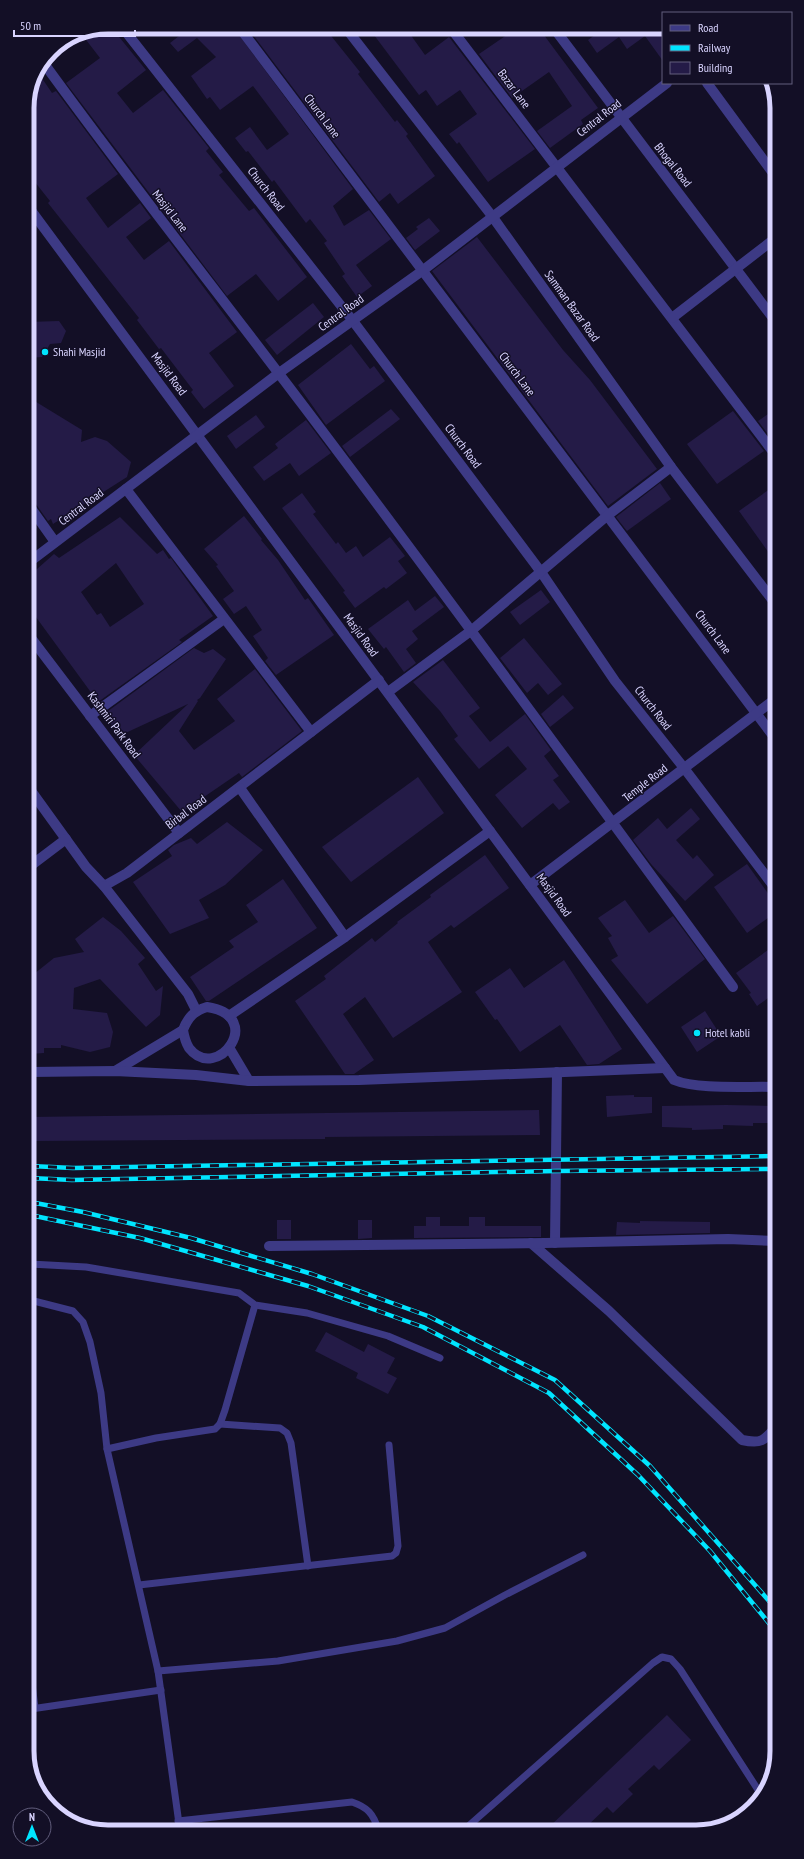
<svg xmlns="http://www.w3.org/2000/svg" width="804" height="1859" font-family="'PT Sans Narrow',sans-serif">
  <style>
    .building { fill: #241b47; fill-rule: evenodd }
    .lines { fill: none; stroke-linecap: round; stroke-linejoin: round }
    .service { stroke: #3d3a85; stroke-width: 7 }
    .minor { stroke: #3d3a85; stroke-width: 10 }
    .rail-casing { stroke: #00e5ff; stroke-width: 4.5 }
    .rail { stroke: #130f26; stroke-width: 3; stroke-dasharray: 9; stroke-linecap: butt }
    .poi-dot { fill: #00e5ff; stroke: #130f26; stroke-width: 1.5 }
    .labels { text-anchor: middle; stroke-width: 3; stroke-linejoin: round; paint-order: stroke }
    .street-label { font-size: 12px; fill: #d9d4ff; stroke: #130f26 }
    .poi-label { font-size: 12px; fill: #d9d4ff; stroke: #130f26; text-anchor: start }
    .rim { fill: none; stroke: #d9d4ff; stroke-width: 5 }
  </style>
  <rect width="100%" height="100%" fill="#130f26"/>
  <g class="building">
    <path d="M111,27l35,43 -29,23 16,20 30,-23 46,58 -3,3 17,21 -4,3 30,36 5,-3 53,69 -29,24 -22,-27 -29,22 -161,-213 34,-25 -20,-26z"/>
    <path d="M186,27h47l120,162 -20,17 11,20 25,-16 22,29 -35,26 16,21 -15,11 -15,-21 3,-2 -21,-31 3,-2 -17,-22 -4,4 -32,-43 -2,2 -24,-31 -2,1 -11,-14 15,-11 17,23 22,-16 -36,-48 -33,24 -10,-13 -3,2 -16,-23 25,-19 -19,-19 -19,14 -8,-9 18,-14z"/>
    <path d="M247,27h77l36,45 -2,2 37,48 2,-2 11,14 -2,2 29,40 -37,28 -8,-11 -11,9z"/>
    <path d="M368,27h37l20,28 24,-18 86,112 -47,33 -29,-40 -2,2 -8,-10 28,-20 -17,-24 -23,16 -11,-16 -7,5z"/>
    <path d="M507,27h31l60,81 -17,12 2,4 -33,24 -13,-17 35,-25 -23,-34 -37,26 -33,-44 32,-22z"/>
    <path d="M606,27h57v34l-18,-25 -18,13 -8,-12 -22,16 -9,-13z"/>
    <path d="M37,71l15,22 4,-2 62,83 -32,24 22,30 32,-25 11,15 -25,19 18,23 25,-19 68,91 -28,21 25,33 -30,23 -13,-17 2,-2 -32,-42 -2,1 -22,-29 2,-2 -91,-115 2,-2 -23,-29v-69l6,-26z"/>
    <path d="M429,218l11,13 -25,19 -9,-12 12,-9 -2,-2z"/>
    <path d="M477,237l86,113 27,30 67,89 -49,37 -176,-235z"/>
    <path d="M313,303l11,14 -47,38 -12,-15z"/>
    <path d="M59,321l7,10 -5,12 -11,1 -8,13 -14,1v-36z"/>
    <path d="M351,344l19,25 4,-3 11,15 -59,44 -28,-40z"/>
    <path d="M28,397l54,33 -1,12 14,-5 12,4 24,21 -4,15 -74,47 -2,-5 -3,2 -15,-21 -5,-2z"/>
    <path d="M391,409l9,10 -50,38 -8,-11z"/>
    <path d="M774,410v32l-16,-21z"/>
    <path d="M733,411l31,40 -47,33 -30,-40z"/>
    <path d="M256,415l9,12 -29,22 -9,-13z"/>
    <path d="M306,420l25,33 -32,23 -9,-13 -26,18 -11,-14 25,-19 -3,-4z"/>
    <path d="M660,483l11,16 -44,32 -11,-14z"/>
    <path d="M774,486v74l-35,-49z"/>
    <path d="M302,493l14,19 -3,2 23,30 2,-2 8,11 10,-7 7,11 27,-20 15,19 -7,5 9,12 -21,16 -2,-2 -29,21 -12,-16 2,-1 -63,-83z"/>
    <path d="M28,516l9,12 -9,6z"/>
    <path d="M244,516l18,23 -1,1 17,20 27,40 3,-2 26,37 -58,40 -11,-14 3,-3 -15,-22 9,-6 -16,-24 -12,8 -11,-15 11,-8 -18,-25 2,-1 -14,-16z"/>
    <path d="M120,517l37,37 6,-4 6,9 2,-1 42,58 -34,24 3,2 -84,60 -65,-89 -5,2v-38l26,-23 5,4zM116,563l28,41 -34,23 -9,-14 -4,2 -16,-23z"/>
    <path d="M541,590l9,12 -30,23 -10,-13z"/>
    <path d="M435,596l9,11 -32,24 6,8 -12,10 10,14 -12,9 -18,-25 -2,2 -16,-20 40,-29 7,11z"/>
    <path d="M524,638l38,46 -14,11 -10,-12 -11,10 -27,-35z"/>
    <path d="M194,648l10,5 9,-4 13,10 -26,39 -3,2 1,1 -19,30 15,19 41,-29 -18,-22 38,-30 47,62 -60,46 -3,-4 -57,39 -48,-57 54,-51 -69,32 -15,-22z"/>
    <path d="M443,660l37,48 -11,8 21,26 35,-28 26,36 -7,6 15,20 -6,4 17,22 -11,8 -6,-7 -31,25 -27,-33 32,-26 -19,-23 -29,23 -25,-30 4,-3 -18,-25 -27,-29z"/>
    <path d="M563,695l11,13 -24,19 -9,-13z"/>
    <path d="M418,777l26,36 -93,69 -29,-35z"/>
    <path d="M691,808l9,11 -24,21 17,19 4,-4 17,20 -29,26 -34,-37 -18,-24 25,-22 9,11z"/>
    <path d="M227,822l36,28 -38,35 -26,15 10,18 -39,16 -37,-52 39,-26 -4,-6 6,-5 17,-7 6,6z"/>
    <path d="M485,855l24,33 -55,40 -3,-3 -23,17 34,50 -69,46 -28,-41 -22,17 31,46 -20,14h-9l-50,-73 31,-22 -2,-3 48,-38 3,4 23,-19 -1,-1 34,-25 -1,-2z"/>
    <path d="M747,864l28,39v10l-28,20 -33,-46z"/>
    <path d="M283,879l34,49 -108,73h-3l-16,-24 44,-30 -5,-6 29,-19 -12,-17z"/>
    <path d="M625,900l24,33 24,-17 32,43 -58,45 -36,-44 7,-4 -10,-18 4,-2 -14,-18z"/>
    <path d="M103,917l18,14 24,27 -7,6 18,27 7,-5 -3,29 -14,12 -46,-48 -26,9 -1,21 34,4 6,19 -3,15 -20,5 -29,-7v3h-17v5l-14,1 -1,-76 25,-20 30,-6 -9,-13z"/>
    <path d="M775,945v48l-18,13 -8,-12 2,-1 -15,-20z"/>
    <path d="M564,960l58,89 -23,15 -12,1 -27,-40 -40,27 -23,-33 -2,1 -20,-28 35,-24 14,20z"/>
    <path d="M705,1011l16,25 -24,16 -16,-25z"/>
    <path d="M634,1095v2h18v16l-45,4 -1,-21z"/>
    <path d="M726,1105l49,1v17h-22v3l-30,-1v4l-31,1v-2l-30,-1v-21z"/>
    <path d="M539,1110l1,25 -215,2v2l-293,2v-8h-2v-16z"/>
    <path d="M426,1217h14v9h29v-9h16v9h56v11l-127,1v-12h12z"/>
    <rect x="277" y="1220" width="14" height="19"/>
    <path d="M358,1220h14v18l-14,1z"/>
    <path d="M640,1221l70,1v11l-94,2 1,-13 23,1z"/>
    <path d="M326,1332l38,20 4,-8 27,14 -8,15 10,5 -9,16 -32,-16 2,-5 -43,-22z"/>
    <path d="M667,1715l24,25 -32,30 -5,-5 -26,24 5,5 -20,19 -6,-6 -23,22h-37z"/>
  </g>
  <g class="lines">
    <g class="service">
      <path d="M30,1264l56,3 153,26 16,12 52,8 81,23 52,22"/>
      <path d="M30,1300l43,11 10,11 7,20 11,51 6,56 51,222 22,160"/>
      <path d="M220,1424l60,4 7,5 4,10 17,123"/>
      <path d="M107,1449l49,-11 59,-9 5,-5 5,-14 30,-105"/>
      <path d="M139,1585l253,-29 4,-3 2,-7 -9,-101"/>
      <path d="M158,1671l120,-10 119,-20 48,-13 60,-33 78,-40"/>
      <path d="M31,1676l4,32"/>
      <path d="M31,1709l130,-19"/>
      <path d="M178,1821l174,-19c15,5 22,12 26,28"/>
      <path d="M465,1829l188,-166 9,-6 9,2 9,10 82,127"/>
    </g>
    <g class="minor">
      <path d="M122,27l231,294 188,251 74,109 69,87 91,120"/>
      <path d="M239,27l535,710"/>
      <path d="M345,27l147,189 179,251 103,135"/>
      <path d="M450,27l324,426"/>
      <path d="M553,27l220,291"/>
      <path d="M43,62c84,116 173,228 259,342 146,193 288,388 431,583"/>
      <path d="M707,83l66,90"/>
      <path d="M27,205l647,875c24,10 74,6 101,7"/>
      <path d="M672,318l101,-78"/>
      <path d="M126,489l185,243"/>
      <path d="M28,504l27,38"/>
      <path d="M28,563l251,-190 143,-102 245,-188"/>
      <path d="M28,634l151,199"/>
      <path d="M388,692l84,-62 136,-115 63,-48"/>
      <path d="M90,716l134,-97"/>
      <path d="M29,788l57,79 18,19 23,-13 252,-193"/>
      <path d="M240,788l105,149"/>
      <path d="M29,867l37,-28"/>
      <path d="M530,885l244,-185"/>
      <path d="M104,886l84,108 8,16"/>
      <path d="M207,1007c60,9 10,77 -18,41 -3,-5 -5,-12 -6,-18 5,-13 11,-19 24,-23z"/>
      <path d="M229,1016l116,-79 145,-106"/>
      <path d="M230,1049l19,32"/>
      <path d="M115,1071l68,-41"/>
      <path d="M30,1072l85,-1 81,4 53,6 110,-1 306,-12"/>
      <path d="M531,1243l78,68 133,129c19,4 22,1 34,-13"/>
      <path d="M555,1243l2,-171"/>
      <path d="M269,1246l276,-3 183,-4 48,2"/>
    </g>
    <defs>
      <g id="rail">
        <path d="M30,1166l43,2 702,-12"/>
        <path d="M30,1178l42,2 485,-9 218,-2"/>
        <path d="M30,1202l53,10 108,26 121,36 116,42 127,64 95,86 127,144"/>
        <path d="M30,1215l110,23 168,48 115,41 126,66 89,82 72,76 67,82"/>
      </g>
    </defs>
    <use href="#rail" class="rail-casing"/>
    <use href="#rail" class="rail"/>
  </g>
  <g class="poi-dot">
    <circle cx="45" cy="352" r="4"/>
    <circle cx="697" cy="1033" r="4"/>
  </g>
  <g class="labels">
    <g class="street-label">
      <text transform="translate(514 89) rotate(53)" y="4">Bazar Lane</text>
      <text transform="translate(322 116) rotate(53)" y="4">Church Lane</text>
      <text transform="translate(599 118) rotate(-38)" y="4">Central Road</text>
      <text transform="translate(673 165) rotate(52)" y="4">Bhogal Road</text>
      <text transform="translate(266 189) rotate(52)" y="4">Church Road</text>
      <text transform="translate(170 211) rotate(52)" y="4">Masjid Lane</text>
      <text transform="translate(572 306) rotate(54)" y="4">Samman Bazar Road</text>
      <text transform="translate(341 313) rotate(-36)" y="4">Central Road</text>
      <text transform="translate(169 374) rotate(53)" y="4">Masjid Road</text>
      <text transform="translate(517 374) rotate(53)" y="4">Church Lane</text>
      <text transform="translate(463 446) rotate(53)" y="4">Church Road</text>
      <text transform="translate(81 507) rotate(-37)" y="4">Central Road</text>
      <text transform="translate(713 632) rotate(53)" y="4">Church Lane</text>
      <text transform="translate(361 635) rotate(54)" y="4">Masjid Road</text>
      <text transform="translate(653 708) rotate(52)" y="4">Church Road</text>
      <text transform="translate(114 725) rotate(53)" y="4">Kashmiri Park Road</text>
      <text transform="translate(645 783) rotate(-38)" y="4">Temple Road</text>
      <text transform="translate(186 812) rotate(-37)" y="4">Birbal Road</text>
      <text transform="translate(554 895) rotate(54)" y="4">Masjid Road</text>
    </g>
    <g class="poi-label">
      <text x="53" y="356">Shahi Masjid</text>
      <text x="705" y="1037">Hotel kabli</text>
    </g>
  </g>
  <path d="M0 0H804V1859H0ZM108 34H696A74 74 0 0 1 770 108V1751A74 74 0 0 1 696 1825H108A74 74 0 0 1 34 1751V108A74 74 0 0 1 108 34Z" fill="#130f26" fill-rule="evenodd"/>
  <path class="rim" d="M108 34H696A74 74 0 0 1 770 108V1751A74 74 0 0 1 696 1825H108A74 74 0 0 1 34 1751V108A74 74 0 0 1 108 34Z"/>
  <rect x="662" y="12" width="130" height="72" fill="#130f26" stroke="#625e7d"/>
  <rect x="670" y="25" width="20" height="6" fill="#3d3a85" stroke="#625e7d"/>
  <text x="698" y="32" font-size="12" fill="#d9d4ff">Road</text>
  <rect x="670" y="45" width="20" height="6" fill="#00e5ff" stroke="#625e7d"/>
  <text x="698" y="52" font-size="12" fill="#d9d4ff">Railway</text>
  <rect x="670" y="62" width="20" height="12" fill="#241b47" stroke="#625e7d"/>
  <text x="698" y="72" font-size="12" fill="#d9d4ff">Building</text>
  <g transform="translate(32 1827)"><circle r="19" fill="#130f26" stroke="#625e7d"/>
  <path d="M0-3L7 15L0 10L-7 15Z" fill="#00e5ff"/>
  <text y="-6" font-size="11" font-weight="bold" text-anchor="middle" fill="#d9d4ff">N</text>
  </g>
  <path d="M14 30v6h121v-6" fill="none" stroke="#d9d4ff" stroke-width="2"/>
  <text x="20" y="30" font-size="12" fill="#d9d4ff" stroke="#130f26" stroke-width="3" paint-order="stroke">50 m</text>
</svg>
